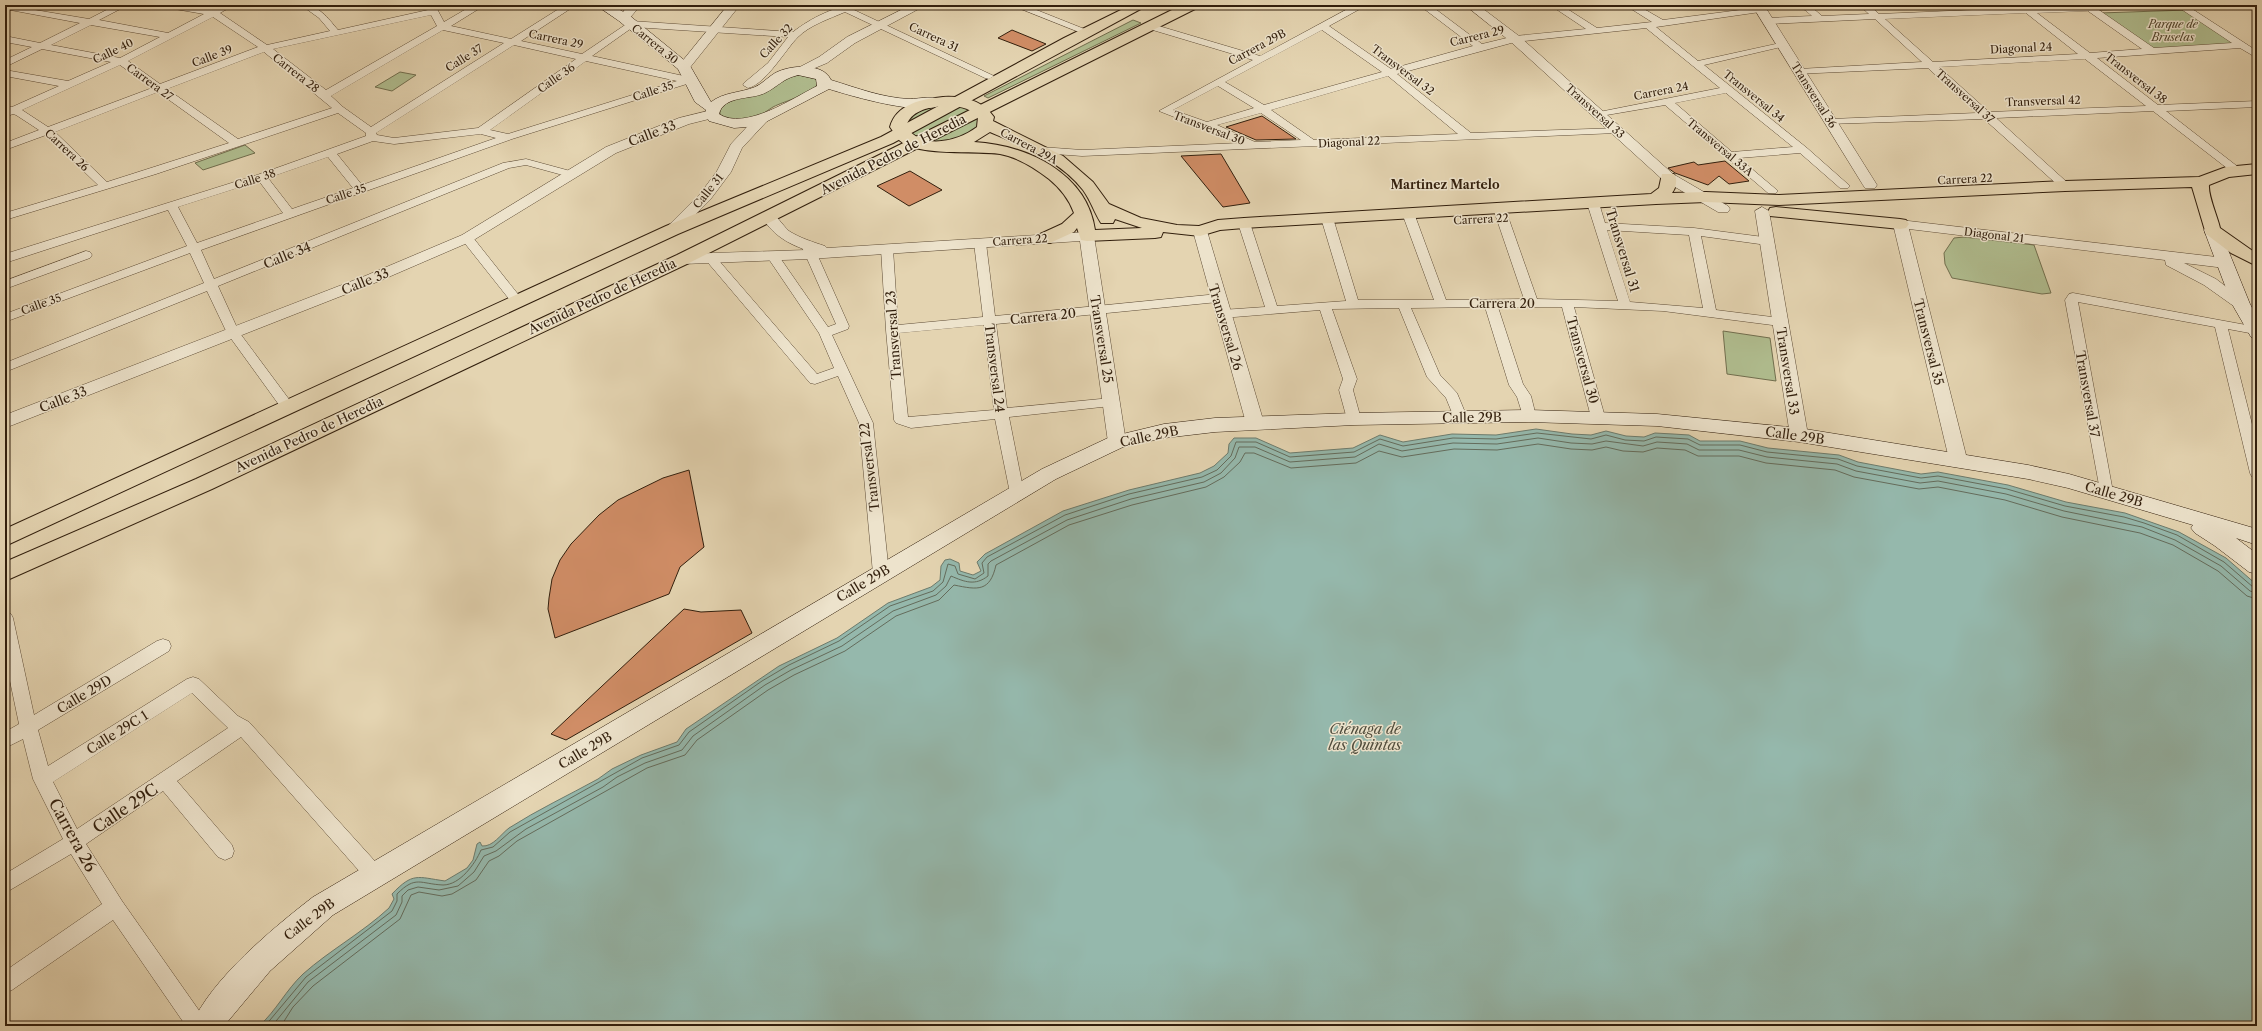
<svg xmlns="http://www.w3.org/2000/svg" width="2262" height="1031" font-family="'Libre Caslon Text',serif">
  <style>
    .green { fill: #b0bd8f; stroke: #716e4e }
    .water { fill: #95b8ac; stroke: #6d7b6c }
    .lines { fill: none; stroke-linecap: round; stroke-linejoin: round }
    .shore { stroke: #646c5c; stroke-width: 1 }
    .building { fill: #d08d66; stroke: #321f0d }
    .minor-casing { stroke: #5e4c36; stroke-width: 1 }
    .tertiary-casing { stroke: #5e4c36; stroke-width: 1 }
    .secondary-casing { stroke: #321f0d; stroke-width: 1 }
    .primary-casing { stroke: #321f0d; stroke-width: 2 }
    .trunk-casing { stroke: #321f0d; stroke-width: 2 }
    .minor { fill: #ede3cc; fill-rule: evenodd }
    .tertiary { fill: #ede3cc; fill-rule: evenodd }
    .secondary { fill: #ede3cc; fill-rule: evenodd }
    .primary { fill: #e4d4b1; fill-rule: evenodd }
    .trunk { fill: #e4d4b1; fill-rule: evenodd }
    .labels { text-anchor: middle; stroke-width: 3; stroke-linejoin: round; paint-order: stroke }
    .far-park-label { font-size: 11px; font-style: italic; fill: #52462e; stroke: #ede3cc }
    .far-street-label { font-size: 11px; fill: #321f0d; stroke: #ede3cc }
    .far-neighbourhood-label { font-size: 12px; font-weight: bold; fill: #321f0d; stroke: #ede3cc }
    .street-label { font-size: 13px; fill: #321f0d; stroke: #ede3cc }
    .water-label { font-size: 14px; font-style: italic; fill: #504d3d; stroke: #ede3cc }
    .near-street-label { font-size: 16px; fill: #321f0d; stroke: #ede3cc }
  </style>
  <rect width="100%" height="100%" fill="#e4d4b1"/>
  <filter id="stains"><feTurbulence type="fractalNoise" baseFrequency=".005" numOctaves="4"/><feColorMatrix values="0 0 0 0 .2 0 0 0 0 .09 0 0 0 0 .02 0 0 0 .5 -.17"/></filter>
  <radialGradient id="worn" r=".72"><stop offset=".6" stop-color="#630" stop-opacity="0"/><stop offset="1" stop-color="#630" stop-opacity=".3"/></radialGradient>
  <g class="green">
    <path d="M2187,10l50,35 -81,6 -56,-38z"/>
    <path d="M1133,20l8,3 -153,75 -4,-2z"/>
    <path d="M400,72l16,3 -24,16 -17,-4z"/>
    <path d="M799,75l17,4 2,4c-4,11 -34,18 -45,24 -7,4 -13,10 -21,13 -12,3 -22,0 -32,-5v-6l7,-6 53,-23z"/>
    <path d="M957,105l13,5 8,8 -1,9c-20,16 -53,22 -70,1l2,-9c13,-13 30,-13 48,-14z"/>
    <path d="M245,145l10,8 -52,17 -8,-7z"/>
    <path d="M1964,237l70,8 17,48 -9,1 -90,-16 -7,-14 -1,-11 10,-15z"/>
    <path d="M1723,331l47,7 6,43 -49,-7z"/>
  </g>
  <path class="water" d="M1536,429l36,5 19,1 15,-4 20,5 18,1 11,-4 18,1 16,1 11,6h40l28,7 71,7 19,7 63,12 17,-2 70,13 58,17 59,11 54,19 47,26 31,27v441h-1998c17,-15 27,-36 44,-52 27,-24 59,-41 86,-66l5,-9 -2,-5c21,-22 25,-17 53,-13l22,-13 6,-8 4,-16 3,-2 2,4c11,1 19,-12 27,-18 28,-18 60,-33 89,-49l14,-10 29,-14 36,-13 9,-13 93,-63 58,-28 51,-35 43,-16 9,-7 1,-14 4,-6 5,-1 9,4 1,8 13,4 8,-4 -4,-9 8,-8 78,-43 66,-21 71,-17 14,-7 14,-13 1,-9 5,-6h22l34,15 63,-5 27,-13 23,7 49,-8 44,1z"/>
  <g class="lines">
    <g class="shore">
      <path d="M265,1026l41,-49 86,-66 5,-10v-7c19,-19 23,-10 46,-9 17,0 32,-21 38,-35l12,-3 17,-15 132,-74 37,-13 10,-13 73,-51 27,-16 50,-24 51,-35 43,-15 10,-9 5,-18 7,2 3,8 17,5 9,-6 -2,-10 5,-6 78,-42 64,-21 73,-17 15,-7 14,-14 5,-14h20l34,15 64,-5 26,-13 23,7 50,-8 43,1 41,-6 54,6 15,-4 19,5 19,1 12,-4 32,2 12,6h40l27,7 71,7 19,7 64,12 17,-2 69,13 58,17 59,11 20,6 33,12 47,27 29,25 4,1"/>
      <path d="M272,1026l36,-44 88,-67 6,-13v-6l6,-6 10,-3 21,3 19,-4 16,-14 10,-16 12,-5 30,-22 77,-42 14,-10 28,-14 37,-13 11,-14 72,-51 26,-15 51,-24 51,-35 43,-16 10,-9 5,-10c14,6 24,10 37,0v-12l3,-3 76,-41 64,-21 73,-17 17,-9 14,-15 4,-11h16l35,15 65,-5 24,-13 23,7 51,-8 44,1 41,-6 33,5 21,1 14,-3 37,5 14,-4 16,1 14,1 12,6h40l28,7 70,7 19,7 64,12 18,-2 68,13 58,17 78,16 33,13 46,26 29,25 7,2"/>
      <path d="M281,1026l12,-19 20,-21 87,-67 11,-24 8,-3 23,4 10,-2 24,-14 13,-19 10,-5 18,-15 130,-73 38,-13 12,-15 71,-50 26,-15 51,-24 51,-35 43,-16 15,-15c24,5 36,7 42,-20l73,-40 63,-20 74,-18 18,-10 16,-15 5,-9h9l37,15 65,-5 23,-12 23,6 52,-8 43,1 41,-6 33,5 21,1 14,-3 17,4 20,1 14,-4 28,2 13,6h41l27,7 69,7 19,7 65,12 19,-2 67,13 57,17 78,16 33,12 45,26 29,25 10,3"/>
    </g>
  </g>
  <g class="building">
    <path d="M1012,30l34,14 -14,7 -34,-13z"/>
    <path d="M1262,116l34,23 -40,1 -30,-13z"/>
    <path d="M1221,154l29,49 -27,4 -42,-51z"/>
    <path d="M1725,161l24,20 -20,3 -10,-8 -11,9 -33,-12 -7,-5 26,-6 4,3z"/>
    <path d="M910,171l32,19 -33,16 -32,-20z"/>
    <path d="M689,470l15,77 -24,20 -11,27 -114,44 -7,-29 1,-11 3,-19 8,-19 11,-16 28,-29 19,-15 45,-22z"/>
    <path d="M684,609l17,3 40,-2 11,23 -186,107 -15,-6z"/>
  </g>
  <g class="lines">
    <defs>
      <g id="minor">
        <path d="M5,5l84,14 27,-14h12l-29,15 69,13 36,-19 -35,-6 -5,-3h20l28,5 10,-5h12l-14,8 47,32 63,-14 -11,-13 -18,-13c18,0 26,12 37,25l90,-20 -3,-5h10l9,17 29,-17h12l-34,21 60,13 54,-34h11l-55,36 61,13 49,-33 162,11c18,-14 43,-27 66,-27l-7,4 142,67 -5,3 -4,-1 -140,-66c-16,7 -35,13 -47,25 -13,13 -32,47 -50,51l-5,-3 1,-2 24,-20 20,-26 -155,-10 -41,29 101,22v4l-181,57 -311,111 13,29 289,-116 23,-4 48,13 2,2 -6,3 -44,-12 -17,3 -291,118 21,46 55,74 -7,5 -5,-2 -55,-76 -20,-42 -202,81v-9l199,-80 -14,-30 -185,69v-8l182,-68 -19,-36 -163,53v-9l252,-79 109,-39v-3l-28,-20 -182,61 -151,46v-7l93,-28 -52,-50 -41,15v-7l34,-13 -23,-15 -3,-1 -8,3v-10h7l47,-21 -54,-10v-6l63,11 43,-19 -69,-13 -37,18v-7l27,-13 -27,-5v-6l35,7 40,-20 -75,-14zM431,15l6,11 -111,64 -53,-41zM213,17l45,30 -98,37 -32,-23zM91,25l69,12 -40,21 -69,-13zM443,30l61,13 -133,84 -28,-20 -12,-11zM514,45l62,14 -98,69 -84,10 -17,-3 -1,-2zM264,52l68,56 -94,31 -71,-50zM586,61l91,20 -169,53 -18,-4zM120,65l32,23 -104,39 -26,-17zM158,92l71,51 -122,39 -52,-50zM481,134l15,4 -134,47 -25,-31 36,-13 21,3zM328,157l25,31 -61,21 -24,-31zM259,181l24,32 -86,30 -19,-36z"/>
        <path d="M1011,5h13l68,27 -2,2h-6z"/>
        <path d="M1116,5h13l7,4 -5,3z"/>
        <path d="M1355,5h12l-38,21 62,43 82,-23 -54,-41h11l52,39 33,-8 71,-7 -36,-24h11l36,23 55,-6 -27,-17h12l26,15 100,-13v4l-3,1 -104,15 42,34 87,-19v4l-81,19 103,83 43,38 -2,2h-8l-40,-35 -61,5 39,33 -2,2h-8l-103,-88 -70,12 -1,-2 5,-3 121,-24 -74,-60 -131,14 -118,32 74,59 149,-5v4l-4,1 -534,23 -41,-3 -5,-3 5,-3 41,3 158,-7 -81,-32 94,-51 -107,-32v-4h6l108,32zM1322,30l60,42 -118,33 -39,-23zM1388,76l70,58 -144,6 -43,-30zM1218,86l36,22 -47,14 -34,-12zM1726,93l67,54 -61,5 -57,-49zM1261,113l40,27 -46,2 -38,-17z"/>
        <path d="M1799,5h10l13,11 47,-2 -10,-9h10l10,9 141,-6 5,-3 5,3 135,-3 -5,3 -61,2 55,38 78,-5 -57,-38h11l71,46v7l-17,-10 -143,10 61,47 99,-4v6l-91,4 76,59 -2,2h-8l-79,-61 -157,7 73,66 2,2 -6,3 -4,-1 -77,-69 -157,5 -1,-2 5,-3 146,-6 -49,-45 -133,6 -1,-2 5,-3 123,-7 -47,-43 -107,5 -5,-3 5,-3 44,-2zM2088,11l54,38 -52,4 -53,-40zM2026,13l52,41 -145,8 -48,-43zM2085,59l61,47 -157,6 -50,-45z"/>
        <path d="M1593,200l6,3 6,20 89,5 77,10 2,3 -2,3 -4,1 -66,-9 15,74 64,8 6,4 -6,4 -117,-15 -89,-4 31,110 -2,3h-10l-2,-3 -29,-110h-64l25,77 8,12 5,20 -2,3h-10l-7,-22 -8,-12 -24,-78 -74,1 29,67 17,18 10,24 -2,3h-10l-9,-22 -19,-21 -28,-69 -67,1 25,70 -4,11 8,29 -2,3h-10l-2,-3 -8,-29 4,-11 -23,-69 -98,8 -6,-4 6,-4 43,-3 -27,-84 6,-3 6,3 27,83 69,-5 -25,-83 6,-3 6,3 25,82h76l-32,-87 6,-3 6,3 32,87 78,-1 -31,-91 6,-3 6,3 32,91 81,2 -31,-98zM1607,230l82,5 14,73 -73,-6z"/>
        <path d="M467,234l4,1 50,63 2,3 -2,3h-8l-50,-63 -2,-3z"/>
        <path d="M980,239l6,4 9,73 223,-22 6,4 -6,4 -222,22 11,84 104,-10 7,4 -7,4 -102,11 15,76 -2,4h-10l-2,-4 -15,-74 -84,9 -15,-5 -2,-3 -8,-90 -5,-81 6,-4 6,4 5,76 85,-8 -9,-74zM984,325l10,85 -86,7 -9,-84z"/>
        <path d="M807,241l6,4 36,81 -1,3 -16,6 41,88 16,150 -2,4 -6,2 -6,-2 -2,-4 -14,-150 -21,-47 -23,8 -5,-1 -106,-125 6,-4 4,1 103,119 17,-6 -15,-35 -53,-78 2,-3h8l52,75 8,-3 -35,-79z"/>
        <path d="M86,251l4,1 2,3 -2,3 -85,31v-8z"/>
        <path d="M2073,293l184,34v6l-2,1 -27,-5 29,115v34l-5,-1 -2,-4 -35,-146 -137,-25 35,190 -2,4h-10l-36,-196 4,-6z"/>
        <path d="M5,612l6,2 2,4 21,97 123,-74 6,-2 6,2 2,5 -2,5 -131,79 10,36 139,-87 6,-2 6,2 39,37 11,6 133,147 3,6 -3,6 -7,3 -7,-3 -127,-144 -64,44 55,64 2,6 -2,6 -7,3 -7,-3 -55,-66 -77,53 36,57 83,118 3,7h-22l-73,-106 -101,70 -7,3v-22l97,-67 -31,-50 -66,39v-19l58,-35 -30,-60 -10,-40 -18,9v-16l14,-8 -14,-67zM192,693l36,35 -151,101 -24,-47z"/>
      </g>
      <g id="tertiary">
        <path d="M629,5h12l-13,15h-8l-2,-2z"/>
        <path d="M728,5h12l-52,65h-8l-2,-3 2,-3z"/>
        <path d="M911,5h15l-71,38 -28,20 -29,12 -6,-4 27,-14 28,-20z"/>
        <path d="M1465,5h13l41,31 154,138 55,32 2,3 -2,3h-10l-55,-32 -152,-138z"/>
        <path d="M1752,5h12l113,180 -2,3h-10l-2,-3z"/>
        <path d="M712,110l7,4 -2,3 -28,7 -73,29 -144,88 -95,41 -372,146v-13l360,-139 97,-41 144,-88 73,-29z"/>
        <path d="M762,115l7,4 -27,29 -11,24 -21,28 -33,33h-10l-2,-3 2,-3 33,-33 17,-23 14,-27 26,-28z"/>
        <path d="M1762,207l7,4 39,224 -3,4 -6,2 -6,-2 -3,-4 -35,-224z"/>
        <path d="M768,212c9,2 14,13 21,19 11,7 24,11 36,15l2,2 260,-16 5,1 2,3 32,206 -3,4 -6,2 -6,-2 -3,-4 -28,-201 -271,18 -126,5 -5,-2 -3,-3 3,-3 5,-2 123,-4c-20,-7 -34,-16 -45,-34z"/>
        <path d="M1900,220l325,38 5,2 3,3 -3,3 -5,2 -41,-5 32,16 33,25 -2,3h-12l-31,-22 -38,-20 -1,-5 -256,-31 58,230 -3,4 -6,2 -6,-2 -3,-4 -56,-235z"/>
        <path d="M1200,227l5,1 2,3 57,192 -3,4 -6,2 -6,-2 -3,-4 -53,-192 2,-3z"/>
      </g>
      <g id="secondary">
        <path d="M596,5h15l18,10 60,49 22,38c13,-10 29,-9 44,-15 7,-3 13,-10 20,-14 15,-8 48,-11 56,7 26,8 52,18 79,19 9,0 28,-5 33,3 -12,18 -95,-7 -114,-13l-71,37 -24,2 -25,-7 -4,-7 1,-4 -11,-8 -17,-33 -59,-48zM798,75l18,4 1,7c-24,12 -72,45 -98,28 5,-19 32,-14 46,-21 14,-7 17,-14 33,-18z"/>
        <path d="M2212,225l6,2 2,3 30,74 7,13v22l-6,-2 -19,-33 -28,-74 2,-3z"/>
        <path d="M1529,410l128,4 142,14 229,37 41,9 188,55v16l-21,-7 21,16v20l-8,-2 -34,-26 -20,-13 -4,-5 2,-3 -125,-37 -40,-9 -229,-37 -142,-16 -128,-4 -175,3 -139,7 -51,6 -41,9 -67,32 -723,436 -63,56 -46,55h-33c20,-47 82,-98 122,-129l729,-428 68,-32 54,-13 51,-6 139,-5z"/>
      </g>
      <g id="primary">
        <path d="M943,97c20,-1 39,3 51,20l-1,4 70,35 30,26 16,22 32,14 36,7 22,1 19,-6 26,-2 407,-24 8,-6 3,-14h12c4,5 2,14 -2,19l34,-1 73,3 286,-14 134,-4 27,-10 31,-3v10l-28,3 -20,8c-1,11 8,30 11,43l37,26v12l-26,-13 -25,-19 -14,-47 -127,4 -286,14 -73,-3 -50,2 -412,24 -24,2 -20,6 -37,-4 -2,5 -6,1 -68,3 -6,-1 -4,-12 -3,4 -24,11h-12l-3,-4 3,-4 24,-11 12,-11c-5,-14 -14,-25 -25,-34 -14,-11 -32,-22 -49,-25 -26,-4 -83,3 -101,-14 -3,-4 -6,-9 -9,-13 6,-23 32,-28 53,-30zM943,106c13,0 26,0 35,11l-1,10c-20,15 -55,23 -71,0 4,-16 22,-20 37,-21zM990,132c32,14 71,29 93,58 8,11 11,22 18,33h12l2,-4 27,9 -47,2c-8,-57 -68,-85 -121,-88z"/>
        <path d="M1776,207l124,12 6,1 3,4 -3,4 -6,1 -130,-13 -2,-4 2,-4z"/>
      </g>
      <g id="trunk">
        <path d="M1131,5h17l-255,138 -215,91 -673,312v-17l661,-303 215,-89 183,-99z"/>
        <path d="M1182,5h17l-2,3 -508,255 -477,226 -207,92v-19l191,-83 481,-224z"/>
      </g>
    </defs>
    <use href="#minor" class="minor-casing"/>
    <use href="#tertiary" class="tertiary-casing"/>
    <use href="#secondary" class="secondary-casing"/>
    <use href="#primary" class="primary-casing"/>
    <use href="#trunk" class="trunk-casing"/>
    <use href="#minor" class="minor"/>
    <use href="#tertiary" class="tertiary"/>
    <use href="#secondary" class="secondary"/>
    <use href="#primary" class="primary"/>
    <use href="#trunk" class="trunk"/>
  </g>
  <g class="labels">
    <g class="far-park-label">
      <text x="2173" y="28">Parque de<tspan x="2173" dy="13">Bruselas</tspan></text>
    </g>
    <g class="far-street-label">
      <text transform="translate(1477 36) rotate(-14)" y="4">Carrera 29</text>
      <text transform="translate(934 37) rotate(25)" y="4">Carrera 31</text>
      <text transform="translate(556 39) rotate(12)" y="4">Carrera 29</text>
      <text transform="translate(776 41) rotate(-47)" y="4">Calle 32</text>
      <text transform="translate(655 44) rotate(39)" y="4">Carrera 30</text>
      <text transform="translate(1257 47) rotate(-28)" y="4">Carrera 29B</text>
      <text transform="translate(2021 48) rotate(-3)" y="4">Diagonal 24</text>
      <text transform="translate(113 51) rotate(-26)" y="4">Calle 40</text>
      <text transform="translate(212 56) rotate(-21)" y="4">Calle 39</text>
      <text transform="translate(464 58) rotate(-32)" y="4">Calle 37</text>
      <text transform="translate(1403 70) rotate(37)" y="4">Transversal 32</text>
      <text transform="translate(296 73) rotate(38)" y="4">Carrera 28</text>
      <text transform="translate(556 78) rotate(-35)" y="4">Calle 36</text>
      <text transform="translate(2136 78) rotate(38)" y="4">Transversal 38</text>
      <text transform="translate(150 82) rotate(36)" y="4">Carrera 27</text>
      <text transform="translate(653 91) rotate(-18)" y="4">Calle 35</text>
      <text transform="translate(1661 91) rotate(-11)" y="4">Carrera 24</text>
      <text transform="translate(1814 95) rotate(58)" y="4">Transversal 36</text>
      <text transform="translate(1754 96) rotate(39)" y="4">Transversal 34</text>
      <text transform="translate(1965 96) rotate(42)" y="4">Transversal 37</text>
      <text transform="translate(2043 101) rotate(-2)" y="4">Transversal 42</text>
      <text transform="translate(1595 111) rotate(42)" y="4">Transversal 33</text>
      <text transform="translate(1209 128) rotate(21)" y="4">Transversal 30</text>
      <text transform="translate(1349 142) rotate(-3)" y="4">Diagonal 22</text>
      <text transform="translate(1029 146) rotate(28)" y="4">Carrera 29A</text>
      <text transform="translate(1720 147) rotate(40)" y="4">Transversal 33A</text>
      <text transform="translate(67 150) rotate(43)" y="4">Carrera 26</text>
      <text transform="translate(255 179) rotate(-18)" y="4">Calle 38</text>
      <text transform="translate(1965 179) rotate(-3)" y="4">Carrera 22</text>
      <text transform="translate(708 191) rotate(-51)" y="4">Calle 31</text>
      <text transform="translate(346 194) rotate(-19)" y="4">Calle 35</text>
      <text transform="translate(1481 219) rotate(-3)" y="4">Carrera 22</text>
      <text transform="translate(1994 235) rotate(7)" y="4">Diagonal 21</text>
      <text transform="translate(1020 240) rotate(-4)" y="4">Carrera 22</text>
      <text transform="translate(41 304) rotate(-20)" y="4">Calle 35</text>
    </g>
    <g class="far-neighbourhood-label">
      <text x="1445" y="189">Martinez Martelo</text>
    </g>
    <g class="street-label">
      <text transform="translate(652 133) rotate(-21)" y="5">Calle 33</text>
      <text transform="translate(893 154) rotate(-27)" y="5">Avenida Pedro de Heredia</text>
      <text transform="translate(1623 250) rotate(73)" y="5">Transversal 31</text>
      <text transform="translate(287 255) rotate(-22)" y="5">Calle 34</text>
      <text transform="translate(365 281) rotate(-22)" y="5">Calle 33</text>
      <text transform="translate(602 296) rotate(-25)" y="5">Avenida Pedro de Heredia</text>
      <text x="1502" y="308">Carrera 20</text>
      <text transform="translate(1043 316) rotate(-6)" y="5">Carrera 20</text>
      <text transform="translate(1226 327) rotate(73)" y="5">Transversal 26</text>
      <text transform="translate(893 335) rotate(-94)" y="5">Transversal 23</text>
      <text transform="translate(1102 339) rotate(81)" y="5">Transversal 25</text>
      <text transform="translate(1929 342) rotate(76)" y="5">Transversal 35</text>
      <text transform="translate(1583 360) rotate(75)" y="5">Transversal 30</text>
      <text transform="translate(995 368) rotate(83)" y="5">Transversal 24</text>
      <text transform="translate(1788 371) rotate(81)" y="5">Transversal 33</text>
      <text transform="translate(2088 394) rotate(80)" y="5">Transversal 37</text>
      <text transform="translate(63 399) rotate(-21)" y="5">Calle 33</text>
      <text transform="translate(1472 417) rotate(-1)" y="5">Calle 29B</text>
      <text transform="translate(309 434) rotate(-25)" y="5">Avenida Pedro de Heredia</text>
      <text transform="translate(1795 435) rotate(8)" y="5">Calle 29B</text>
      <text transform="translate(1149 436) rotate(-12)" y="5">Calle 29B</text>
      <text transform="translate(869 467) rotate(-97)" y="5">Transversal 22</text>
      <text transform="translate(2114 494) rotate(16)" y="5">Calle 29B</text>
      <text transform="translate(863 583) rotate(-31)" y="5">Calle 29B</text>
      <text transform="translate(84 694) rotate(-31)" y="5">Calle 29D</text>
      <text transform="translate(117 732) rotate(-32)" y="5">Calle 29C 1</text>
      <text transform="translate(585 750) rotate(-31)" y="5">Calle 29B</text>
      <text transform="translate(309 919) rotate(-37)" y="5">Calle 29B</text>
    </g>
    <g class="water-label">
      <text x="1365" y="734">Ciénaga de<tspan x="1365" dy="16">las Quintas</tspan></text>
    </g>
    <g class="near-street-label">
      <text transform="translate(125 808) rotate(-34)" y="6">Calle 29C</text>
      <text transform="translate(73 835) rotate(61)" y="6">Carrera 26</text>
    </g>
  </g>
  <rect width="2262" height="1031" fill="none" stroke="#e4d4b1" stroke-width="20"/>
  <rect x="6" y="6" width="2250" height="1019" fill="none" stroke="#321f0d" stroke-width="2"/>
  <rect x="10" y="10" width="2242" height="1011" fill="none" stroke="#321f0d"/>
  <rect width="100%" height="100%" filter="url(#stains)"/>
  <rect width="100%" height="100%" fill="url(#worn)"/>
</svg>
